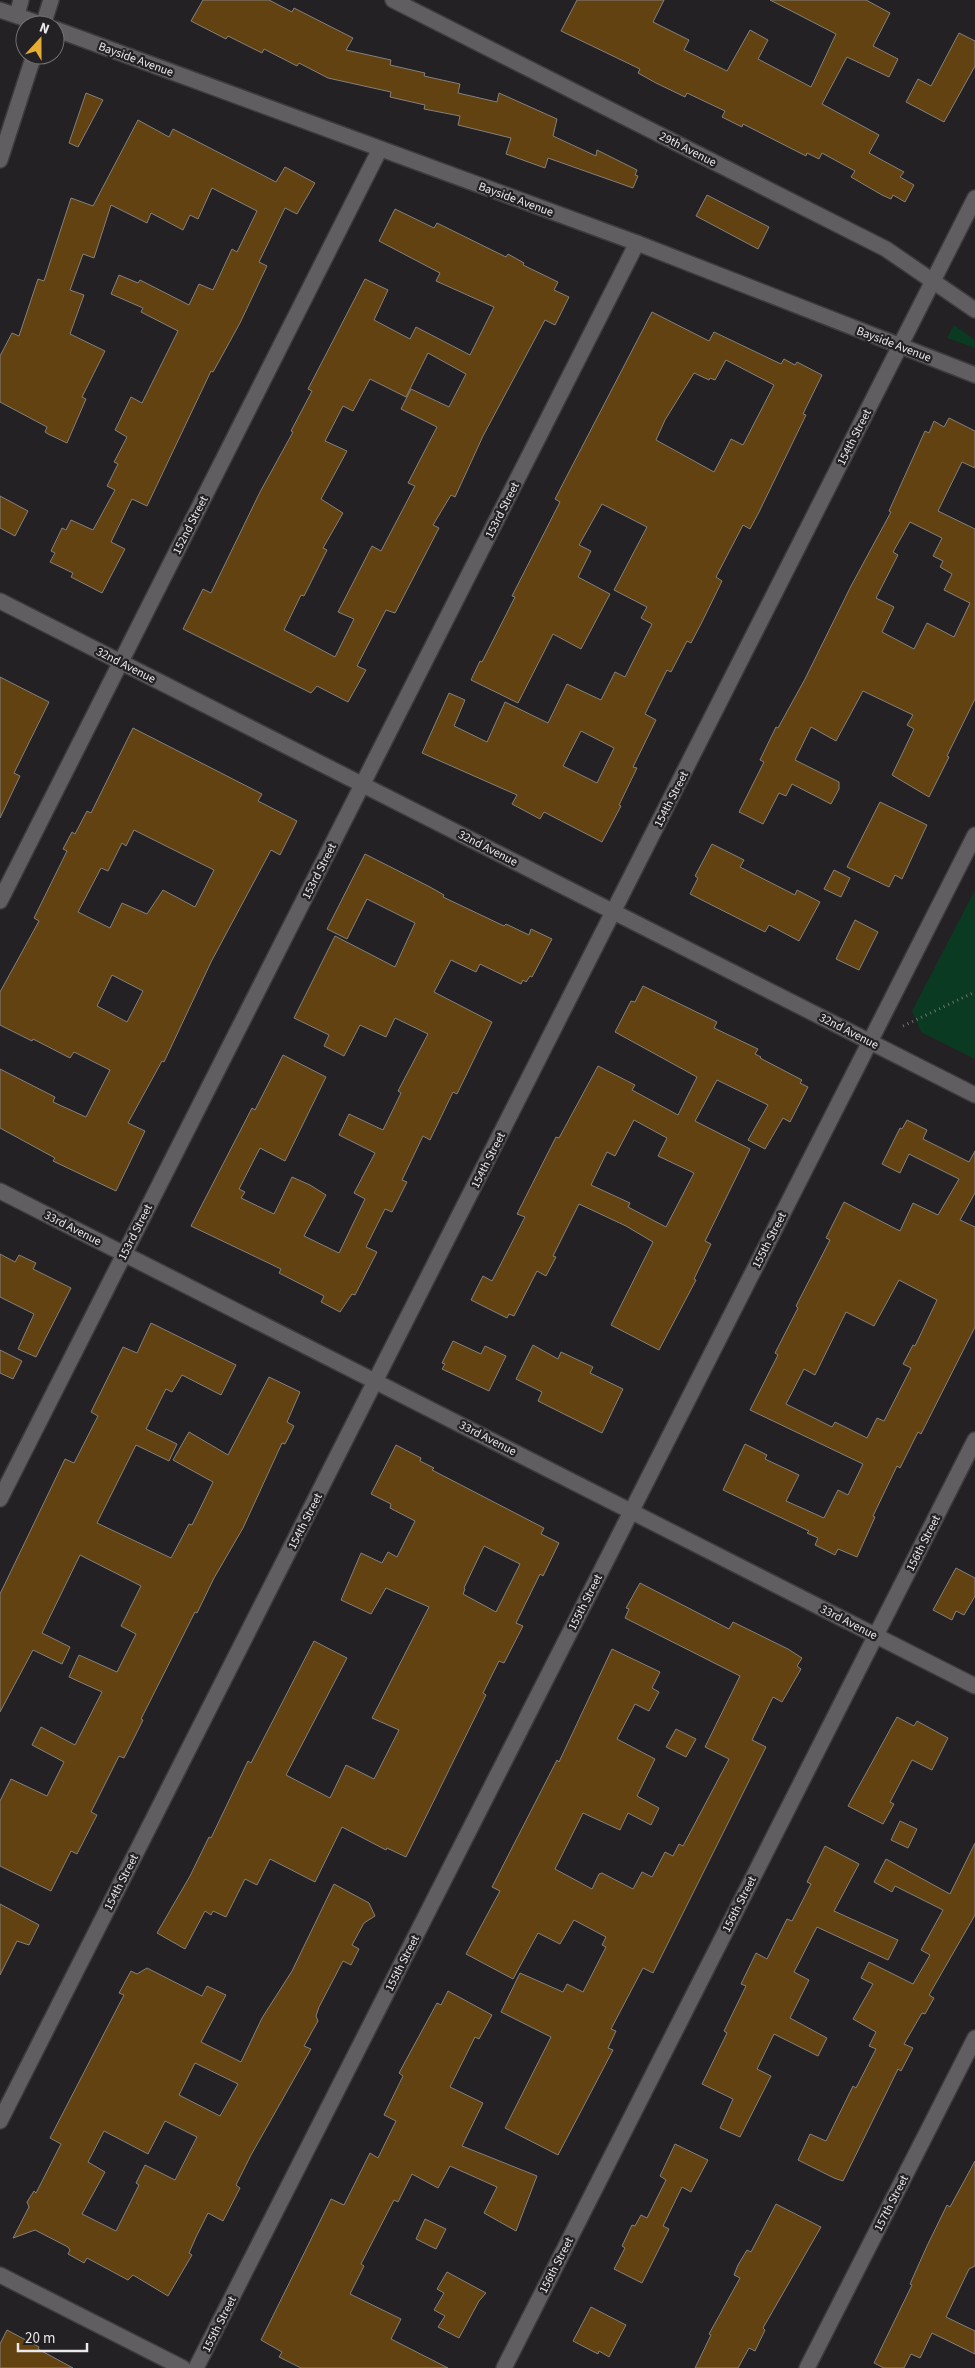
<svg xmlns="http://www.w3.org/2000/svg" width="975" height="2368" font-family="'Source Sans 3',sans-serif">
  <style>
    .green { fill: #0a3a22 }
    .building { fill: #614210; stroke: #83807e; fill-rule: evenodd }
    .lines { fill: none; stroke-linecap: round; stroke-linejoin: round }
    .street-casing { stroke: #3d3b3d; stroke-width: 18 }
    .secondary-casing { stroke: #3d3b3d; stroke-width: 18 }
    .path { stroke: #717072; stroke-width: 3; stroke-dasharray: 1 4; stroke-linecap: butt }
    .street { stroke: #605e60; stroke-width: 15 }
    .secondary { stroke: #605e60; stroke-width: 15 }
    .labels { text-anchor: middle; stroke-width: 4.5; stroke-linejoin: round; paint-order: stroke }
    .street-label { font-size: 12px; fill: #e9e8ea; stroke: #232123 }
  </style>
  <rect width="100%" height="100%" fill="#232123"/>
  <g class="green">
    <path d="M954,325l21,15v8l-28,-10z"/>
    <path d="M975,890v169l-54,-27 -9,-21z"/>
  </g>
  <g class="building">
    <path d="M203,0h66l23,12 2,-4 59,30 -7,12 45,10 -1,5 35,8 -1,3 36,8 -2,9 39,9 2,-9 58,26 -4,17 43,20 1,-6 40,20 -2,5 3,1 -5,12 -85,-30 -3,10 -39,-14 5,-16 -53,-13 2,-9 -36,-7 1,-4 -35,-8 1,-5 -63,-14 -29,-15 -2,3 -33,-17 -2,4 -34,-17 -2,3 -35,-18z"/>
    <path d="M577,0h87l-11,22 36,18 -5,10 43,21 23,-41 18,10 -10,19 53,28 25,-53 -66,-34h96l24,13 -17,33 25,13 -9,18 -42,-20 -25,47 57,31 -10,18 35,19 -4,5 14,8 -9,17 -12,-7 -2,4 -9,-4 -31,-18 4,-6 -33,-18 -3,6 -12,-6 -1,3 -63,-32 -1,3 -20,-10 3,-6 -38,-18 -2,4 -29,-14 -18,-10 2,-4 -79,-38z"/>
    <path d="M959,33l16,8v25l-31,56 -38,-20 12,-23 13,7z"/>
    <path d="M86,93l17,7 -25,47 -9,-4z"/>
    <path d="M138,120l31,17 4,-8 103,53 9,-15 30,16 -18,31 -12,-6 -26,54 8,4 -27,57 -27,49 -2,-1 -64,135 -15,-7 -21,43 14,7 -23,44 -31,-16 2,-4 -23,-11 5,-9 -4,-2 11,-23 4,2 5,-10 22,10 22,-40 -8,-4 11,-22 -4,-2 13,-25 -12,-7 16,-33 11,6 36,-72 -37,-19 2,-4 -32,-14 8,-19 19,8 2,-3 49,25 10,-21 14,6 19,-41 5,3 20,-41 -45,-23 -14,31 -8,-4 -7,15 -32,-17 -4,10 -36,-18 -17,53 -11,-4 -13,36 14,5 -14,39 35,17 -23,46 4,2 -19,44 -19,-9 -3,-2 2,-5 -47,-25v-46l12,-23 7,3 19,-57 6,2 27,-83 22,8z"/>
    <path d="M707,195l62,32 -11,22 -62,-33z"/>
    <path d="M395,209l39,19 3,-5 69,34 2,-3 16,9 -1,2 35,17 -4,8 15,7 -14,28 -10,-5 -62,116 -28,61 -4,-2 -18,30 6,3 -44,85 -9,-3 -29,56 9,4 -18,32 -31,-16 -6,7 -128,-64 20,-40 8,4 49,-101 33,-60 -2,-1 21,-40 -4,-2 57,-110 23,11 -14,30 36,19 6,-12 54,28 24,-48 -58,-26 4,-8 -61,-32zM428,353l38,21 -17,33 -38,-18 -10,20 36,18 -29,56 7,3 -34,65 -9,-5 -34,66 16,7 -19,38 -51,-27 17,-35 3,1 23,-46 -4,-2 20,-35 -22,-14 26,-48 -22,-10 18,-35 10,5 17,-32 36,18z"/>
    <path d="M652,312l57,29 5,-9 67,32 3,-5 11,6 2,-3 25,13 -19,39 3,1 -47,97 -9,17 -7,-4 -27,52 6,4 -21,43 -10,19 -4,-2 -16,31 -4,-2 -22,44 11,6 -23,47 4,1 -18,37 2,1 -19,36 -58,-30 -4,7 -28,-15 5,-9 -95,-42 27,-60 16,7 -11,26 33,16 18,-40 43,21 19,-39 34,16 14,-28 10,5 27,-53 -11,-6 6,-11 -33,-17 33,-63 -45,-23 -23,41 12,6 -13,26 32,17 -29,55 -28,-15 -35,69 -47,-23 9,-19 2,1 33,-65 -3,-1 48,-94 -5,-3zM726,360l48,25 -31,60 -12,-6 -17,33 -58,-32 9,-20 29,-47 15,7 1,-2 5,2zM581,731l33,17 -17,35 -34,-17z"/>
    <path d="M949,418l26,13v37l-13,-6 -24,49 37,18v170l-28,57 2,1 -20,40 -37,-22 22,-46 -7,-4 6,-10 -50,-24 -27,50 -25,-14 -16,33 44,22v7l-8,15 -39,-20 -6,12 -7,-3 -16,31 -24,-12 25,-50 -4,-2 16,-33 2,1 27,-49 46,-93 40,-74 -2,-1 36,-80 4,2 5,-12 10,6zM910,522l32,16 -9,18 10,5 -3,6 12,7 -8,16 26,13 -16,34 -27,-14 -13,26 -32,-17 12,-25 -18,-9 22,-43 -5,-3z"/>
    <path d="M0,496l28,15 -13,25 -15,-8z"/>
    <path d="M0,677l49,25 -35,71 6,3 -20,42z"/>
    <path d="M133,728l129,66 -4,7 39,20 -17,34 -9,-5 -60,112 -47,100 -2,-1 -34,62 17,8 -29,60 -63,-30 2,-3 -55,-30v-59l55,28 -2,5 33,15 24,-47 -36,-18 -4,6 -37,-19 -1,2 -32,-16v-33l39,-71 -5,-3 33,-67 -4,-2 9,-17 3,2 12,-23 4,2zM134,830l80,40 -19,37 -32,-17 -16,24 -25,-11 -12,25 -32,-16 23,-44 7,3 14,-28 4,3zM112,975l31,16 -16,31 -30,-16z"/>
    <path d="M880,802l47,23 -25,54 -7,-4 -6,12 -42,-20z"/>
    <path d="M712,844l32,16 -4,7 55,28 2,-5 23,12 -21,39 -30,-16 -4,7 -75,-38 8,-16 -3,-2z"/>
    <path d="M365,854l65,33 14,8 -1,2 61,29 2,-2 23,11 2,-6 21,10 -20,38 -2,-1 -4,6 -3,-2 -2,4 -41,-20 -4,8 -25,-12 -17,32 58,30 -35,72 -4,-2 -23,48 -7,-4 -21,44 5,2 -15,30 -7,-3 -19,38 11,5 -22,43 -3,-1 -12,18 -19,-10 3,-6 -45,-23 2,-4 -90,-43 61,-118 3,2 28,-55 43,22 -41,84 -25,-13 -21,41 6,3 -4,6 33,16 18,-37 18,8 16,10 -22,41 35,17 26,-54 -11,-6 21,-40 -36,-18 10,-21 34,16 18,-37 -3,-2 30,-57 -33,-16 -9,19 -26,-12 -16,31 -20,-10 5,-11 -35,-17 41,-82 60,31 20,-44 -48,-24 -20,40 -20,-10z"/>
    <path d="M834,870l16,8 -9,19 -17,-8z"/>
    <path d="M855,920l23,12 -19,38 -23,-11z"/>
    <path d="M643,986l74,36 -3,6 44,21 -3,5 6,3 -1,1 42,22 -2,3 8,4 -18,35 -7,-4 -18,31 -17,-9 20,-35 -51,-25 -22,41 55,28 -45,92 6,3 -17,35 2,1 -37,70 -48,-25 42,-83 -27,-16 -47,-22 -26,52 3,1 -10,19 -9,-5 -23,45 -5,-2 -2,4 -36,-18 12,-24 9,5 33,-64 -8,-3 39,-77 3,1 39,-72 37,19 -3,5 46,25 19,-38 -82,-45 16,-31 4,1zM634,1120l33,18 -9,18 36,17 -28,54 -38,-20 2,-4 -39,-18 16,-33 8,4z"/>
    <path d="M907,1120l20,10 -4,9 46,23 6,-11v42l-15,27 15,7v100l-54,107 -3,-2 -18,36 -3,-2 -24,50 2,1 -18,40 -19,-8 -3,6 -20,-10 3,-7 -11,-5 2,-2 -86,-41 22,-46 22,11 -2,4 34,16 -13,26 38,17 14,-28 10,5 15,-31 -113,-54 28,-55 -3,-2 23,-45 -2,-2 34,-66 -4,-2 18,-36 56,29 13,-28 25,12 21,-36 -50,-25 -9,19 -18,-9 18,-36 2,1zM899,1280l38,20 -22,46 -2,-1 -10,19 8,4 -27,53 -7,-3 -10,20 -32,-16 -3,5 -46,-23 18,-35 11,6 31,-63 28,14z"/>
    <path d="M0,1254l15,8 4,-7 17,8 -3,6 38,19 -35,69 -18,-8 16,-35 -34,-17z"/>
    <path d="M151,1323l85,42 -15,30 -39,-20 -10,17 -6,-3 -20,40 31,15 -8,17 -33,-16 -39,78 74,35 18,-34 3,1 21,-43 -40,-22 16,-28 39,23 41,-78 31,15 -13,30 7,4 -9,18 -3,-1 -39,85 -29,50 -17,35 -2,-1 -54,107 2,1 -19,38 -5,-2 -28,56 6,3 -20,39 -6,-3 -20,40 -51,-25v-65l11,-22 36,17 17,-34 -32,-17 9,-18 34,18 27,-53 -33,-15 10,-22 38,17 19,-38 -15,-8 20,-40 -61,-31 -38,78 28,14 -8,17 -29,-14 -33,62v-118l65,-135 9,4 24,-47 -7,-4 32,-65 14,6z"/>
    <path d="M453,1341l28,13 4,-8 21,10 -17,35 -47,-22 3,-5 -3,-1z"/>
    <path d="M533,1345l25,14 3,-7 32,15 -3,6 33,16 -21,44 -64,-32 4,-9 -26,-13z"/>
    <path d="M0,1350l22,11 -9,18 -13,-6z"/>
    <path d="M396,1445l25,13 -1,3 14,7 -2,2 112,58 -3,6 18,9 -16,33 -3,-2 -24,49 7,3 -19,37 -5,-2 -16,32 3,2 -80,162 -19,-9 -1,2 -44,-23 -27,55 -45,-23 -13,26 -12,-6 -19,38 -13,-6 -2,4 -6,-4 -20,38 -28,-16 33,-57 19,-39 2,1 37,-77 3,2 63,-122 33,17 -61,117 44,23 16,-33 28,14 25,-49 -27,-12 57,-111 -43,-19 -15,26 -30,-14 20,-47 21,10 6,-11 9,5 18,-36 -25,-13 1,-4 -20,-10zM484,1546l36,18 -24,48 -33,-18 2,-5 -1,-1z"/>
    <path d="M956,1568l19,10v18l-11,19 -8,-4 -4,9 -19,-10z"/>
    <path d="M640,1583l89,46 4,-7 55,27 14,9 -5,8 4,3 -19,33 -9,-5 -21,43 14,7 -113,226 -10,-5 -32,61 5,2 -8,17 5,2 -55,105 -53,-27 46,-91 -50,-25 19,-39 43,19 4,-8 16,8 23,-45 -4,-2 4,-8 -32,-17 -14,24 -22,-11 -25,46 -47,-25 34,-63 -8,-4 65,-127 2,2 53,-113 48,23 -8,16 7,4 -10,19 -14,-7 -18,35 38,20 -18,37 22,12 -8,17 -23,-12 -8,17 -37,-17 -28,56 37,20 7,-15 3,-1 31,16 9,-17 10,5 13,-25 8,4 6,-12 4,2 46,-87 -24,-12 35,-71 -115,-58 4,-9 -3,-1z"/>
    <path d="M897,1717l17,9 3,-5 31,17 -16,32 -20,-10 -22,42 4,2 -11,20 -35,-18z"/>
    <path d="M676,1729l20,10 -10,18 -20,-10z"/>
    <path d="M900,1821l17,8 -9,19 -17,-8z"/>
    <path d="M975,1843v72l-46,80 5,3 -9,16 -3,-1 -18,31 9,4 -12,23 -3,-2 -55,112 -9,-3 -36,-18 12,-26 16,7 27,-55 3,2 20,-39 -7,-3 7,-14 -23,-13 20,-35 -12,-6 8,-16 44,22 17,-29 -9,-5 22,-40 -48,-24 -3,6 -18,-10 12,-23 64,35z"/>
    <path d="M825,1846l34,18 -25,47 64,29 -10,20 -71,-33 -23,45 15,8 -19,38 37,20 -9,18 -44,-22 -17,35 14,7 -31,61 -20,-9 13,-29 -31,-15 25,-51 -3,-2 22,-45 -5,-2 15,-31 11,6 20,-40 5,2 19,-37 -4,-2z"/>
    <path d="M334,1884l35,19 6,13 -11,7 -12,22 7,4 -8,16 -8,-4 -24,46 -3,9 2,5 -14,25 7,3 -60,106 -15,30 4,3 -17,33 -15,-8 -12,24 -7,16 3,2 -24,41 -35,-21 -5,5 -41,-22 -3,5 -16,-9 2,-4 -2,-3 -33,-17 -22,8 16,-31 -2,-5 7,-11 2,2 25,-49 -11,-6 74,-143 -5,-2 12,-22 6,3 10,-6 55,28 5,-10 19,9 -25,47 40,20 21,-44 30,-47zM195,2063l43,21 -18,32 -41,-21zM165,2121l32,16 -22,43 -30,-15 -9,18 3,2 -23,46 -34,-17 23,-42 -17,-10 16,-31 44,23z"/>
    <path d="M0,1904l39,21 -10,20 -12,-4 -17,34z"/>
    <path d="M448,1991l44,24 -13,24 -4,-2 -25,50 33,16 -21,43 75,30 -21,55 -32,-18 13,-26 -47,-21 -12,22 -26,-14 -14,28 -4,-2 -33,64 3,2 -14,28 51,25 -10,20 57,29h-147l-22,-11 3,-5 -21,-12 70,-141 13,6 26,-52 8,5 18,-37 -12,-6 19,-39 -4,-3 38,-70 4,2z"/>
    <path d="M675,2144l33,16 -17,32 -9,-5 -19,39 6,3 -27,54 -28,-14 11,-21 -3,-2 10,-21 3,1 6,-11 6,3 19,-38 -6,-4z"/>
    <path d="M975,2161v105l-6,3 -23,48 29,14v23l-43,-21 -12,25 -9,-4 -7,14h-20l-10,-5 38,-78 -2,-1 17,-38 20,-41 3,2z"/>
    <path d="M776,2204l45,23 -58,101 2,2 -10,21 -6,-3 -11,20h-43l16,-33 -2,-1 31,-56 -6,-3 4,-10 9,-15 4,2z"/>
    <path d="M425,2219l21,10 -10,20 -20,-10z"/>
    <path d="M447,2272l39,21 -7,8 -20,37 -21,-11 7,-11 -11,-6 10,-17 -7,-4z"/>
    <path d="M591,2307l35,18 -17,32 -10,-6 -1,3 -25,-13z"/>
    <path d="M7,2330l32,17 -1,2 35,19h-73v-24z"/>
  </g>
  <g class="lines">
    <defs>
      <g id="street">
        <path d="M393,0l493,249 89,61"/>
        <path d="M17,15l4,-15"/>
        <path d="M43,25l8,-25"/>
        <path d="M0,160l34,-105"/>
        <path d="M0,901l380,-752"/>
        <path d="M0,1191l975,495"/>
        <path d="M0,1499l637,-1256"/>
        <path d="M0,2121l975,-1923"/>
        <path d="M0,2275l183,93"/>
        <path d="M196,2368l779,-1533"/>
        <path d="M504,2368l471,-928"/>
        <path d="M807,2368l168,-330"/>
      </g>
      <g id="secondary">
        <path d="M0,10l44,15"/>
        <path d="M55,29l582,214 338,132"/>
        <path d="M0,601l975,494"/>
      </g>
    </defs>
    <use href="#street" class="street-casing"/>
    <use href="#secondary" class="secondary-casing"/>
    <path class="path" d="M903,1026l72,-34"/>
    <use href="#street" class="street"/>
    <use href="#secondary" class="secondary"/>
  </g>
  <g class="labels">
    <g class="street-label">
      <text transform="translate(136 59) rotate(20)" y="4">Bayside Avenue</text>
      <text transform="translate(688 149) rotate(27)" y="4">29th Avenue</text>
      <text transform="translate(516 199) rotate(20)" y="4">Bayside Avenue</text>
      <text transform="translate(894 344) rotate(21)" y="4">Bayside Avenue</text>
      <text transform="translate(854 437) rotate(-63)" y="4">154th Street</text>
      <text transform="translate(502 510) rotate(-63)" y="4">153rd Street</text>
      <text transform="translate(190 525) rotate(-63)" y="4">152nd Street</text>
      <text transform="translate(126 665) rotate(27)" y="4">32nd Avenue</text>
      <text transform="translate(671 799) rotate(-63)" y="4">154th Street</text>
      <text transform="translate(488 848) rotate(27)" y="4">32nd Avenue</text>
      <text transform="translate(319 871) rotate(-63)" y="4">153rd Street</text>
      <text transform="translate(849 1031) rotate(27)" y="4">32nd Avenue</text>
      <text transform="translate(488 1160) rotate(-63)" y="4">154th Street</text>
      <text transform="translate(73 1228) rotate(27)" y="4">33rd Avenue</text>
      <text transform="translate(135 1232) rotate(-63)" y="4">153rd Street</text>
      <text transform="translate(769 1240) rotate(-63)" y="4">155th Street</text>
      <text transform="translate(488 1438) rotate(27)" y="4">33rd Avenue</text>
      <text transform="translate(305 1521) rotate(-63)" y="4">154th Street</text>
      <text transform="translate(923 1543) rotate(-63)" y="4">156th Street</text>
      <text transform="translate(585 1602) rotate(-63)" y="4">155th Street</text>
      <text transform="translate(849 1622) rotate(27)" y="4">33rd Avenue</text>
      <text transform="translate(121 1882) rotate(-63)" y="4">154th Street</text>
      <text transform="translate(739 1904) rotate(-63)" y="4">156th Street</text>
      <text transform="translate(402 1963) rotate(-63)" y="4">155th Street</text>
      <text transform="translate(891 2203) rotate(-63)" y="4">157th Street</text>
      <text transform="translate(556 2265) rotate(-63)" y="4">156th Street</text>
      <text transform="translate(219 2324) rotate(-63)" y="4">155th Street</text>
    </g>
  </g>
  <g transform="translate(40 40) rotate(21)"><circle r="24" fill="#232123" stroke="#727173"/>
  <path d="M0-4L9 19L0 12L-9 19Z" fill="#e5ad36"/>
  <text y="-8" font-size="14" font-weight="bold" text-anchor="middle" fill="#e9e8ea">N</text>
  </g>
  <path d="M18 2343v8h69v-8" fill="none" stroke="#e9e8ea" stroke-width="2.5"/>
  <text x="25" y="2343" font-size="15" fill="#e9e8ea" stroke="#232123" stroke-width="4" paint-order="stroke">20 m</text>
</svg>
